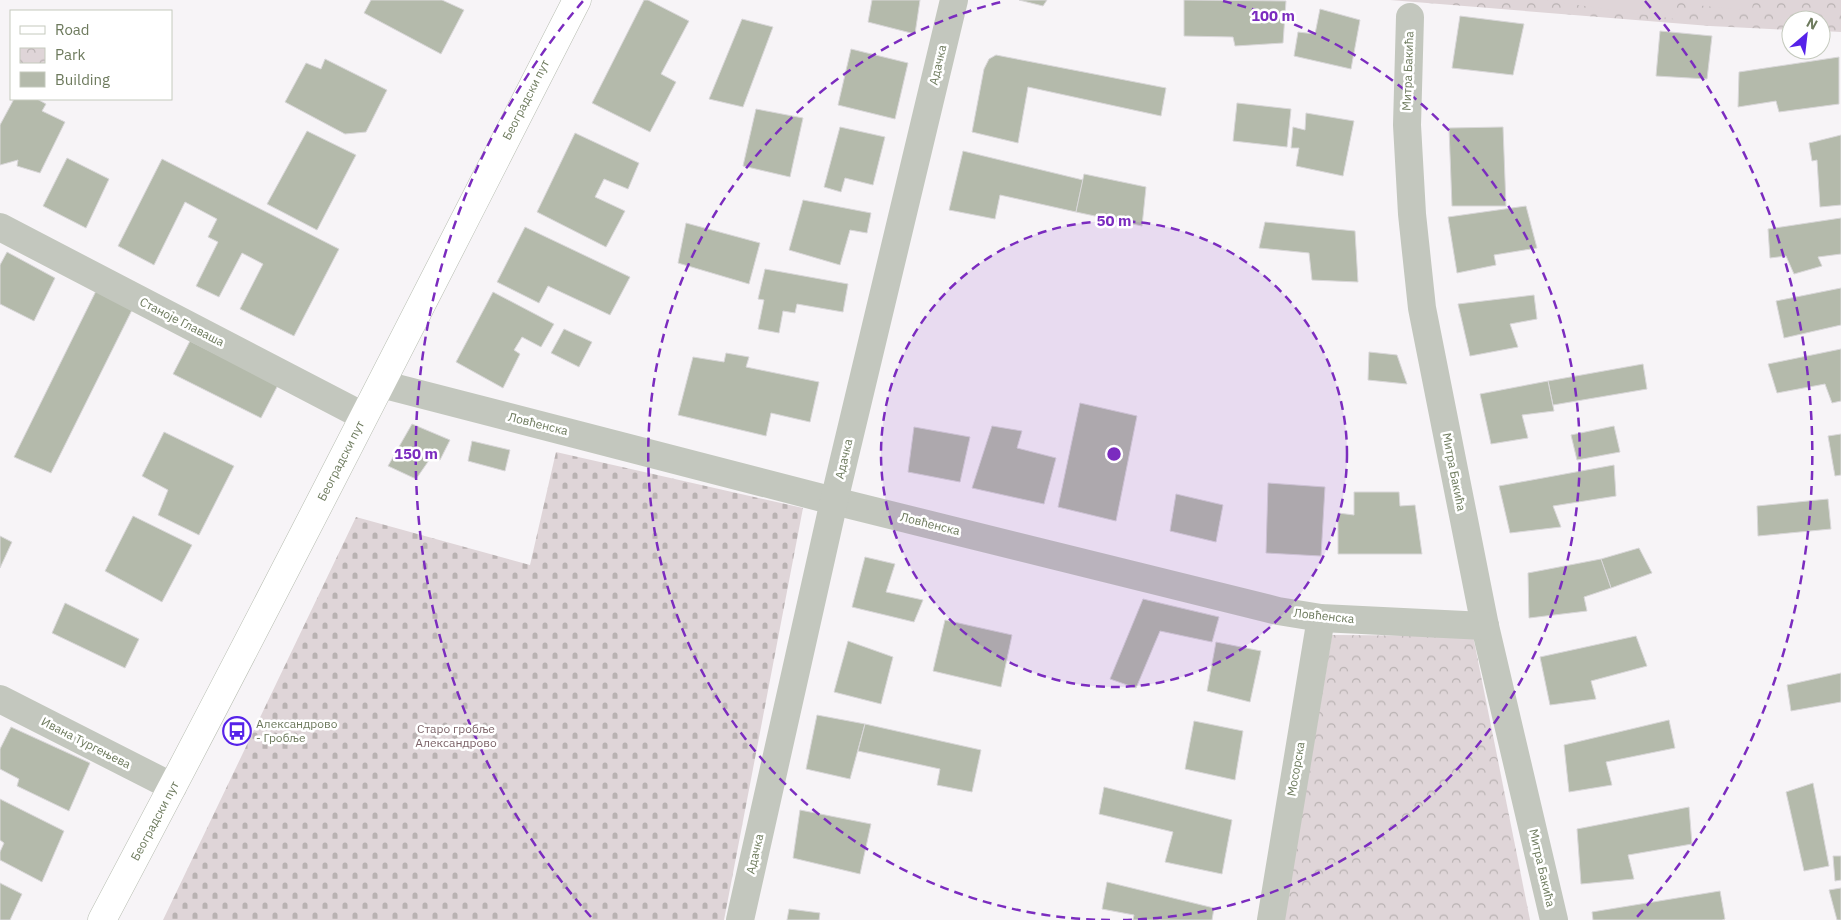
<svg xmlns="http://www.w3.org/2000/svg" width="1841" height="920" font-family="'IBM Plex Sans',sans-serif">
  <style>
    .cemetery { fill: url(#cemetery-stones) }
    .park { fill: url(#park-crowns) }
    .pitch { fill: #dfd5d8 }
    .building { fill: #b4baab; stroke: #d9d7d9 }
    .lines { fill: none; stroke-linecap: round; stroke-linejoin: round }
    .secondary-casing { stroke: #b6bcb0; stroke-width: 29 }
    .street { stroke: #c3c7be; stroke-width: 28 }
    .secondary { stroke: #fff; stroke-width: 28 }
    .ring { fill: none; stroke: #7b2cbf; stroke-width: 2.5; stroke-dasharray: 9 6 }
    .labels { text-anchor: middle; stroke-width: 5; stroke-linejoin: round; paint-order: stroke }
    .street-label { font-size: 12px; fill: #6d7a5d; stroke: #fff }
    .poi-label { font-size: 12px; fill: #6d7a5d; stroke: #fff; text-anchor: start }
    .park-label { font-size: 12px; fill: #7d6469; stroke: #fff }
    .centre { fill: #7b2cbf; stroke: #fff; stroke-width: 2.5 }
    .ring-label { font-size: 15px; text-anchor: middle; font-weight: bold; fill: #7b2cbf; stroke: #fff; stroke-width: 5; stroke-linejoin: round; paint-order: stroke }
  </style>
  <defs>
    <pattern id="cemetery-stones" width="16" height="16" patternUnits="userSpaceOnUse" patternTransform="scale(1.25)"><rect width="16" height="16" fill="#dfd5d8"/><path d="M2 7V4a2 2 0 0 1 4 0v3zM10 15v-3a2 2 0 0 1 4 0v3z" fill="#b9b2b2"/></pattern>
    <pattern id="park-crowns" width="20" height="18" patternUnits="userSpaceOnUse" patternTransform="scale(1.25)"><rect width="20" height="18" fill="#dfd5d8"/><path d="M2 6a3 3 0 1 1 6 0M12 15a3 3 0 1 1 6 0" fill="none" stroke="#b9b2b2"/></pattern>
  </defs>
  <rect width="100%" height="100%" fill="#f7f4f7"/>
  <path class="cemetery" d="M556,452l247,56 -79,412h-561l193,-403 174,48z"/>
  <g class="park">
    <path d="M1390,0h451v32l-20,-1v-11h-30v10l-81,-4z"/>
    <path d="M1332,635l141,1 57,284h-246z"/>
  </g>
  <g class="pitch">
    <path d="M1543,0h135l-3,19z"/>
    <path d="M1687,0h66l-1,11 -66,-7z"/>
  </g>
  <g class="building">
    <path d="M371,0h71l22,10 -23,44 -77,-41z"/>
    <path d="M644,0h4l41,21 -28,53 15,8 -26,50 -58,-29z"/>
    <path d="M872,0h48l-5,34 -47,-12z"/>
    <path d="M1019,0h28l-4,6z"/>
    <path d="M1184,0l102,1 -3,42 -48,3 -2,-9 -49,-1z"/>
    <path d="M1320,9l40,11 -9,49 -57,-13 4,-24 17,2z"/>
    <path d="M1460,16l64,8 -11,51 -61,-7z"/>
    <path d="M742,19l31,8 -30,80 -34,-8z"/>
    <path d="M1660,31l52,5 -5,43 -51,-3z"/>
    <path d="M851,49l57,14 -13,56 -57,-14z"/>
    <path d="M996,55l170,33 -5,28 -133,-29 -10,56 -46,-11 12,-63 5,-10z"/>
    <path d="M1839,57v47l-60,8 -3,-11 -38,6 1,-35z"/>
    <path d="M325,59l62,31 -21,42 -21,2 -60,-32 21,-39 15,6z"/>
    <path d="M14,99h23l9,5 -4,7 23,11 -25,51 -23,-7 1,-6 -18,5v-40z"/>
    <path d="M1237,103l54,6 -4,38 -54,-6z"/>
    <path d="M756,109l47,9 -13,59 -47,-11z"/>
    <path d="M1306,113l48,8 -11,55 -47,-10 3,-18h-8l2,-21 12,3z"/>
    <path d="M840,127l45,10 -12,48 -28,-7 -4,14 -17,-5z"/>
    <path d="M1503,127l3,79h-54l-3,-78z"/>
    <path d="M307,131l49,24 -39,75 -50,-26z"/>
    <path d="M575,133l64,30 -11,26 -24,-10 -9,18 30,14 -19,36 -69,-35z"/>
    <path d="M1841,135v70l-21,2 -3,-47 -5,1 -3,-18z"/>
    <path d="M963,151l120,29 -7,32 -76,-17 -5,24 -46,-9z"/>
    <path d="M67,158l42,21 -23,49 -43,-22z"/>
    <path d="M162,159l177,90 -45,87 -54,-27 23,-45 -21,-11 -23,44 -23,-11 22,-44 -10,-5 9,-18 -32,-17 -31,63 -36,-19z"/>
    <path d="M1084,174l62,13 -4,39 -66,-14z"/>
    <path d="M803,200l68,13 -4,20 -17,-3 -10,35 -51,-15z"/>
    <path d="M1526,206l11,42 -43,7 2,10 -39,8 -9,-56z"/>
    <path d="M1841,218v36l-23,3 4,9 -28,8 -8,-18 -16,2 -2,-29z"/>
    <path d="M1265,222l90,9 3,51 -46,-2 -3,-27 -50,-5z"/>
    <path d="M686,223l74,20 -11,41 -71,-21z"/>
    <path d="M525,227l105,50 -20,38 -62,-29 -9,17 -42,-21z"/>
    <path d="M7,252l48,26 -21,43 -34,-17v-39z"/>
    <path d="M765,269l83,15 -5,28 -46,-8 -2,9 -12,-2 -4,22 -21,-4 6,-29 -6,-1z"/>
    <path d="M1841,288v37l-57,13 -8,-37z"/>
    <path d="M96,291l36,19 -81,163 -37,-16z"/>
    <path d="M493,292l61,32 -13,23 -19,-10 -8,13 6,4 -17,34 -47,-26z"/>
    <path d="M1534,295l3,24 -27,5 8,23 -48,9 -12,-52z"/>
    <path d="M564,329l28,13 -13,25 -28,-14z"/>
    <path d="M190,341l88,44 -17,33 -88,-44z"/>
    <path d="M1841,349v52l-9,2 -7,-19 -48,9 -9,-29z"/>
    <path d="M1369,352l28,3 10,29 -39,-4z"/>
    <path d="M726,353l23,4 -3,10 73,15 -9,40 -39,-9 -5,23 -88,-21 15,-58 31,5z"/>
    <path d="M1643,364l4,25 -94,16 -5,-24z"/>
    <path d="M1548,381l6,30 -32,4 6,23 -37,6 -11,-50z"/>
    <path d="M1080,403l57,13 -21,105 -58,-14z"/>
    <path d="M412,424l38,16 -10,20 -8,-4 -16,23 -28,-13z"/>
    <path d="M992,426l30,5 -5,17 39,10 -12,46 -72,-16z"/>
    <path d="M1614,426l6,26 -43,8 -6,-25z"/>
    <path d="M914,427l56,10 -10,45 -52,-10z"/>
    <path d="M164,432l70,34 -35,69 -41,-20 10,-25 -26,-14z"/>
    <path d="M1841,434v41l-6,1 -7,-40z"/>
    <path d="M472,441l38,9 -5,21 -37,-10z"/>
    <path d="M1614,465l2,31 -63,10 8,21 -51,6 -11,-47z"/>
    <path d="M1268,483l57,4 -4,69 -55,-3z"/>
    <path d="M1354,492h45l1,14 15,-1 7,49h-84v-41l16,2z"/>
    <path d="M1176,494l47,11 -7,37 -46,-11z"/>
    <path d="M1828,499l3,30 -73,7 -1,-30z"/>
    <path d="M133,516l59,29 -30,57 -57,-31z"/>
    <path d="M0,536l12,6 -12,26z"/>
    <path d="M1639,548l13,25 -41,15 -10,-29z"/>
    <path d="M865,557l30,7 -9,28 37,8 -9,22 -62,-15z"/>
    <path d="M1601,559l10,29 -27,9 3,14 -58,7 -1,-45z"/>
    <path d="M1143,599l76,18 -7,25 -52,-11 -24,57 -26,-9z"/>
    <path d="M65,603l74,36 -14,29 -73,-35z"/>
    <path d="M945,620l67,15 -11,52 -68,-16z"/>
    <path d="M1636,636l11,30 -56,15 5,18 -46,6 -10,-48z"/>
    <path d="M848,641l45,16 -12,47 -47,-12z"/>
    <path d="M1216,642l45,9 -11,51 -43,-11z"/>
    <path d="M1841,673v29l-50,9 -4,-26z"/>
    <path d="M817,715l48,9 -15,55 -44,-10z"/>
    <path d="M1669,720l6,28 -69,14 6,23 -43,7 -5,-47z"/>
    <path d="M1194,721l49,10 -8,49 -50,-11z"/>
    <path d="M865,724l116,26 -9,42 -35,-7 3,-16 -82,-18z"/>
    <path d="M11,727l79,36 -21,48 -52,-25 2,-7 -19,-10v-20z"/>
    <path d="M1813,783l16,83 -25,5 -18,-79z"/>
    <path d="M1104,787l128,33 -10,54 -57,-12 8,-30 -74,-18z"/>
    <path d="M0,799l64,32 -22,51 -42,-22v-8l4,-9 -4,-3z"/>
    <path d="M1689,807l3,37 -64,11 6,24 -53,5 -4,-55z"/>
    <path d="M800,810l71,14 -11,50 -67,-16z"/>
    <path d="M1833,856h8v24l-6,1z"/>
    <path d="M1107,882l107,26 -2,12h-79l1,-5 -32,-6z"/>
    <path d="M0,883l22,11 -12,26h-10z"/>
    <path d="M1841,888v32h-4l-8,-30z"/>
    <path d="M1720,891l5,28 -3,1h-129l-1,-8z"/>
    <path d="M789,909l31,4 -1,7h-32z"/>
  </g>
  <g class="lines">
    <defs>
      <path id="secondary" d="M102,920c162,-305 318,-613 475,-920"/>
    </defs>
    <use href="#secondary" class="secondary-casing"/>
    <g class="street">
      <path d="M1410,17l-3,108 5,89 10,94 63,318 69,294"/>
      <path d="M0,227l363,189"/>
      <path d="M381,384l453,117 444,110 43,7 164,8"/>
      <path d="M0,699l173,88"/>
      <path d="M740,920l94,-419 120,-501"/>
      <path d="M1271,920l50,-302"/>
    </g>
    <use href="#secondary" class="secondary"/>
  </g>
  <circle cx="1114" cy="454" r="233" fill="#7b2cbf" fill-opacity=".12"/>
  <g class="ring">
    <circle cx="1114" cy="454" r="233"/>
    <path d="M1110 920A466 466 0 0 1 1005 1M1223 1A466 466 0 0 1 1118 920"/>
    <path d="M591 917A698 698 0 0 1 583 1M1645 1A698 698 0 0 1 1637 917"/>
  </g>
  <defs>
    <symbol id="bus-ring" viewBox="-11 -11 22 22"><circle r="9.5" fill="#fff" stroke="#5622e9" stroke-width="1.5"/><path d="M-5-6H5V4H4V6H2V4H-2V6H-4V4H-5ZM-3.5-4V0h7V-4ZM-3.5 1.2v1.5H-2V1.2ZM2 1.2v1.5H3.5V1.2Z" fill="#5622e9"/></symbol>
  </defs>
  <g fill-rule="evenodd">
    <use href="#bus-ring" x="221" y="715" width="32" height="32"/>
  </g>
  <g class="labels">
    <g class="street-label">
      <text transform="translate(938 65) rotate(-77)" y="4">Адачка</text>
      <text transform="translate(1408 71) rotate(-88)" y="4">Митра Бакића</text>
      <text transform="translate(526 100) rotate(-63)" y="4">Београдски пут</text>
      <text transform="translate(182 322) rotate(27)" y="4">Станоје Главаша</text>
      <text transform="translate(538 424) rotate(14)" y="4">Ловћенска</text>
      <text transform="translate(844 459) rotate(-77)" y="4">Адачка</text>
      <text transform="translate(341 461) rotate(-63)" y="4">Београдски пут</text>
      <text transform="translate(1454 472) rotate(79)" y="4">Митра Бакића</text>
      <text transform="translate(930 524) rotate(14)" y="4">Ловћенска</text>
      <text transform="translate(1324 616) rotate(6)" y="4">Ловћенска</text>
      <text transform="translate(86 743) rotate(27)" y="4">Ивана Тургењева</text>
      <text transform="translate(1296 769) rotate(-80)" y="4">Мосорска</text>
      <text transform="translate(155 821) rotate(-62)" y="4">Београдски пут</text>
      <text transform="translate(755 854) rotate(-77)" y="4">Адачка</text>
      <text transform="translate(1542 868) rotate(77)" y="4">Митра Бакића</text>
    </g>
    <g class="poi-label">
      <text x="256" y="728">Александрово<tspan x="256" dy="14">- Гробље</tspan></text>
    </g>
    <g class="park-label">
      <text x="456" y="733">Старо гробље<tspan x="456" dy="14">Александрово</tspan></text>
    </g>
  </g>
  <circle cx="1114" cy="454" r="8" class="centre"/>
  <g class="ring-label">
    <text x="1273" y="21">100 m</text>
    <text x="1114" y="226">50 m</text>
    <text x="416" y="459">150 m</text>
  </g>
  <rect x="10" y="10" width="162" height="90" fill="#ffffff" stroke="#c5cabe"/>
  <rect x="20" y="26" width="25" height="8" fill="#ffffff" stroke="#c5cabe"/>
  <text x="55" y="35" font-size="15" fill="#6d7a5d">Road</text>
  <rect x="20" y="48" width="25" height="15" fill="url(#park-crowns)" stroke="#c5cabe"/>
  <text x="55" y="60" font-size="15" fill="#6d7a5d">Park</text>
  <rect x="20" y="72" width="25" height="15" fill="#b4baab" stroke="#c5cabe"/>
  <text x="55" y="85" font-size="15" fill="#6d7a5d">Building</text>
  <g transform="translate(1806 35) rotate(28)"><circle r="24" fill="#ffffff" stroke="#c5cabe"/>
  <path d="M0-4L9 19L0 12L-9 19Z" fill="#5622e9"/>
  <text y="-8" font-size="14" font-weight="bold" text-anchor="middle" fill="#6d7a5d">N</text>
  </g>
</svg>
